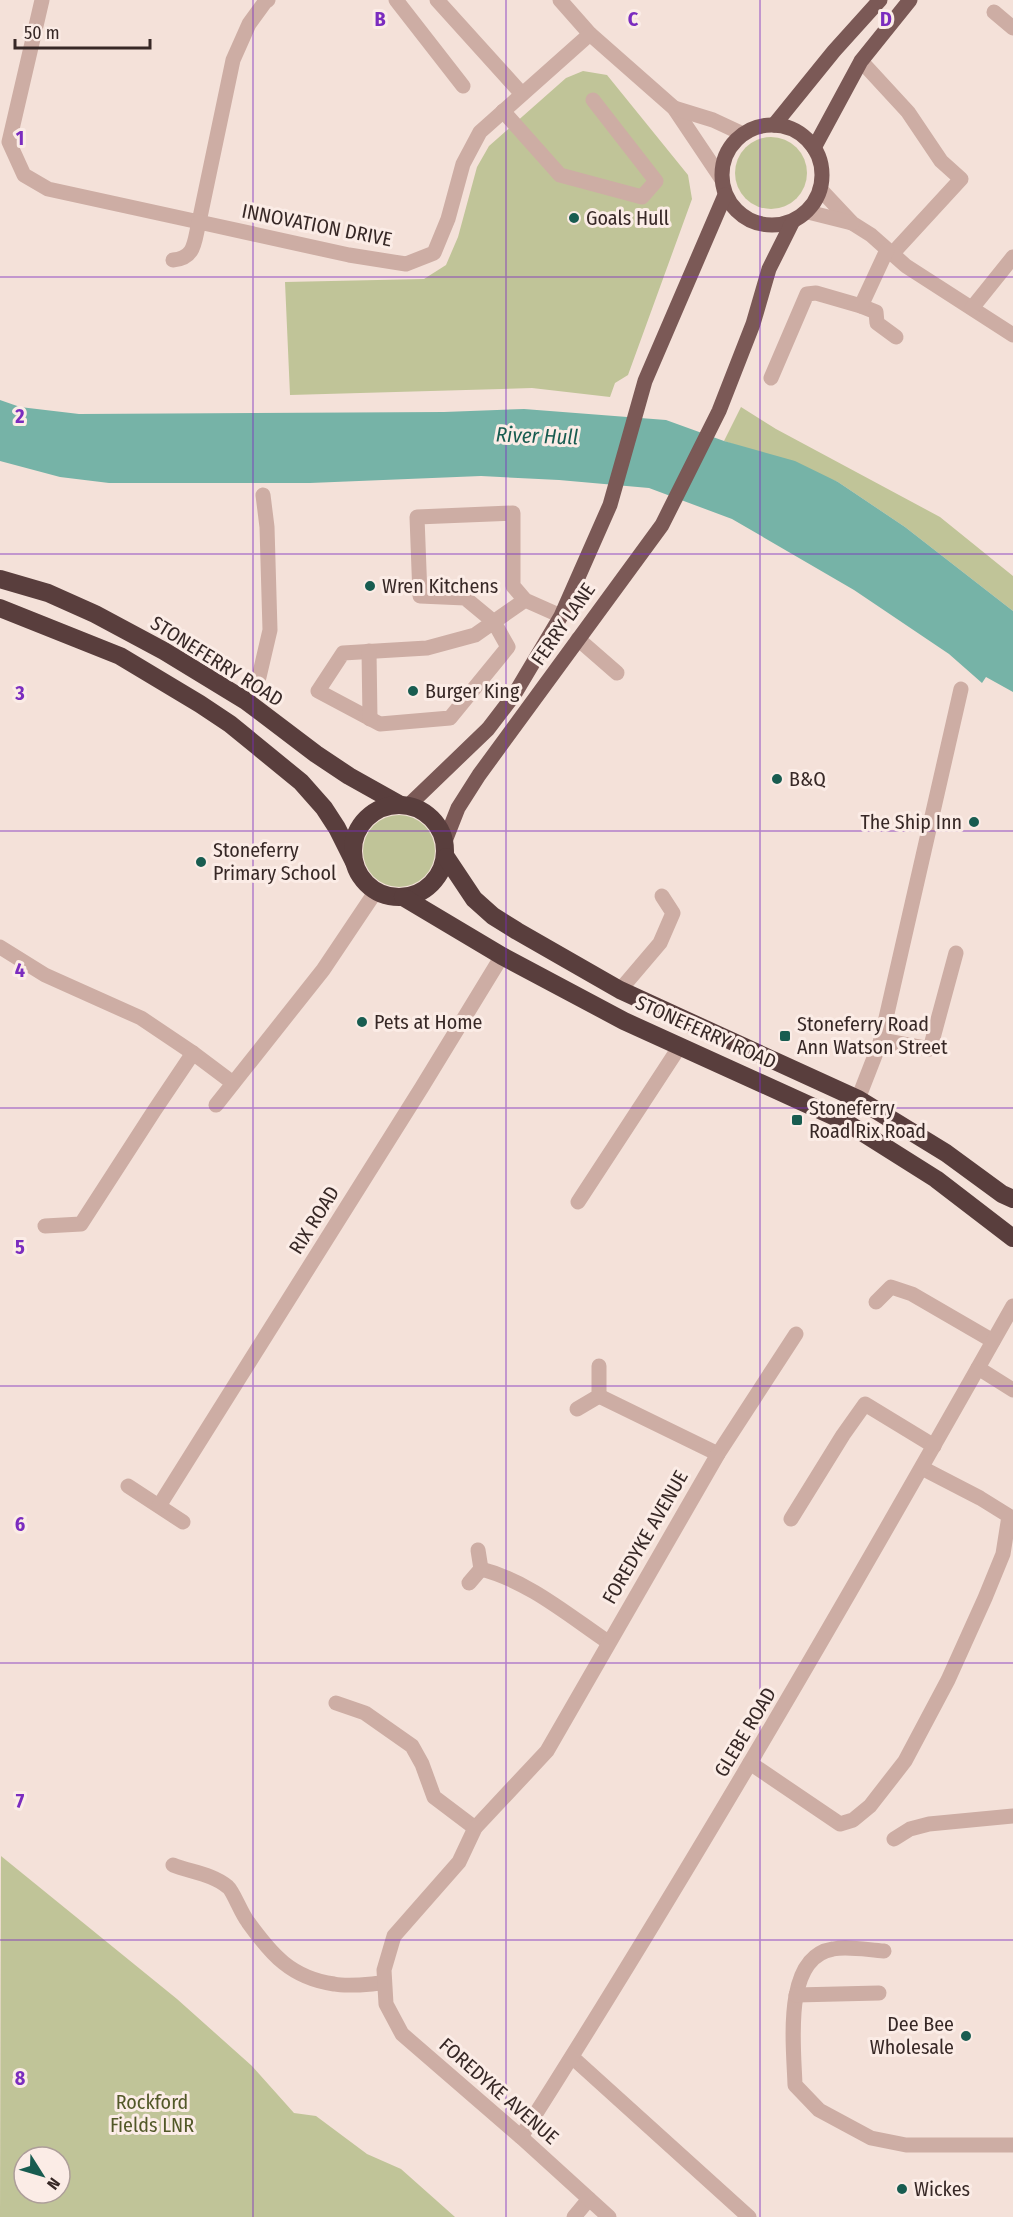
<svg xmlns="http://www.w3.org/2000/svg" width="1013" height="2217" font-family="'Fira Sans Condensed',sans-serif">
  <style>
    .green { fill: #c0c498; fill-rule: evenodd }
    .water { fill: #76b3a7 }
    .lines { fill: none; stroke-linecap: round; stroke-linejoin: round }
    .minor { stroke: #cdada4; stroke-width: 15 }
    .major { stroke: #7b5956; stroke-width: 15 }
    .highway { stroke: #593e3d; stroke-width: 18 }
    .grid { fill: none; stroke: #7b2cbf; stroke-width: 1.5; stroke-opacity: 0.55 }
    .poi-dot { fill: #185c50; stroke: #fbece6; stroke-width: 2 }
    .labels { text-anchor: middle; stroke-width: 6; stroke-linejoin: round; paint-order: stroke }
    .poi-label { font-size: 20px; fill: #372826; stroke: #fbece6; text-anchor: start }
    .street-label { font-size: 20px; fill: #372826; stroke: #fbece6 }
    .park-label { font-size: 20px; fill: #525828; stroke: #fbece6 }
    .water-label { font-size: 21px; font-style: italic; fill: #185c50; stroke: #fbece6 }
    .grid-label { font-size: 20px; text-anchor: middle; font-weight: bold; fill: #7b2cbf; stroke: #fbece6; stroke-width: 6; stroke-linejoin: round; paint-order: stroke }
  </style>
  <rect width="100%" height="100%" fill="#f4e1d9"/>
  <g class="green">
    <path d="M583,71l24,4 81,100 4,24 -64,176 -13,8 -5,14 -78,-9 -242,7 -5,-113 139,-3 22,-14 12,-28 19,-70 12,-21 77,-68z"/>
    <circle cx="771" cy="173" r="36"/>
    <path d="M741,407l35,22 164,88 73,59v35l-108,-84 -67,-45 -114,-41z"/>
    <circle cx="399" cy="851" r="36"/>
    <path d="M1,1856l176,143 75,67 42,47 22,3 51,38 34,15 54,48h-455zM24,2157h36v36h-36z"/>
  </g>
  <path class="water" d="M0,400l20,7 59,7 365,-2 80,-3 142,11 58,21 71,20 43,21 67,45 108,84v81l-27,-15 -4,6 -33,-29 -95,-64 -122,-71 -83,-31 -90,-8 -78,-4 -171,7h-201l-49,-6 -60,-16z"/>
  <g class="lines">
    <g class="minor">
      <path d="M42,0l-33,142 15,33 24,14 151,33 34,-162 16,-36 16,-22 3,-2"/>
      <path d="M396,0l67,86"/>
      <path d="M437,0l85,94"/>
      <path d="M560,0l30,34 84,74 47,70"/>
      <path d="M994,12l19,16"/>
      <path d="M861,61l47,51 33,49 20,18 -69,75"/>
      <path d="M674,108l39,12 30,14"/>
      <path d="M503,111l57,64 82,22 14,-16 -63,-81"/>
      <path d="M820,189l32,34 19,12 35,31 107,69"/>
      <path d="M808,212l44,11"/>
      <path d="M173,260c23,-2 21,-19 26,-38l150,33 57,9 28,-11 14,-34 15,-55 17,-32 110,-98"/>
      <path d="M861,306l15,6 1,11 19,14"/>
      <path d="M972,308l41,-51"/>
      <path d="M771,378l36,-84 9,-1 45,13 26,-56"/>
      <path d="M525,600l-12,-14v-73l-96,4 3,79 45,2 29,24 14,25 -58,71 -70,6 -62,-33 25,-38 84,-5 48,-13 50,-35 36,16"/>
      <path d="M578,639l39,34"/>
      <path d="M369,651l1,68"/>
      <path d="M246,701l13,-24 11,-47 -3,-103 -4,-32"/>
      <path d="M0,947l45,28 96,43 52,35"/>
      <path d="M620,990l40,-47 13,-30 -11,-17"/>
      <path d="M881,1040l49,9 26,-96"/>
      <path d="M858,1099l23,-59 80,-351"/>
      <path d="M216,1105l107,-135 53,-79"/>
      <path d="M578,1202l102,-156"/>
      <path d="M45,1226l36,-2 73,-113 39,-58 40,30"/>
      <path d="M876,1302l15,-15 21,7 81,47"/>
      <path d="M978,1368l35,22"/>
      <path d="M599,1396l119,58"/>
      <path d="M577,1409l22,-13v-30"/>
      <path d="M128,1486l55,36"/>
      <path d="M159,1506l263,-419 80,-131"/>
      <path d="M791,1519l52,-84 22,-31 69,42"/>
      <path d="M481,1569c47,12 87,46 127,73"/>
      <path d="M469,1583l12,-14 -3,-19"/>
      <path d="M336,1703l29,10 47,33 10,18 12,33 41,31"/>
      <path d="M750,1763l90,61 13,-4 17,-14 35,-45 43,-81 37,-82 18,-44 6,-38 -29,-18 -58,-30"/>
      <path d="M894,1839l16,-10 19,-5 84,-8"/>
      <path d="M173,1865c18,7 40,9 55,22 5,4 13,26 20,35 23,32 43,56 86,62 15,3 34,0 50,-1"/>
      <path d="M884,1951c-16,-1 -36,-5 -51,-2 -51,8 -39,99 -38,136l24,25 52,28 35,7h107"/>
      <path d="M796,1995l83,-2"/>
      <path d="M572,2057l177,160"/>
      <path d="M521,2137c173,-272 334,-551 492,-831"/>
      <path d="M574,2217l15,-18"/>
      <path d="M609,2217l-88,-80 -119,-103 -16,-30 -2,-34 10,-34 65,-74 16,-34 72,-77 171,-297 78,-120"/>
    </g>
    <g class="major">
      <path d="M774,125l60,-74 46,-51"/>
      <circle cx="772" cy="175" r="50"/>
      <path d="M814,148l47,-87 49,-61"/>
      <path d="M409,805l79,-76 26,-34 47,-79 49,-111 35,-124 80,-186"/>
      <path d="M445,841l13,-33 21,-33 183,-250 57,-114 34,-87 16,-55 24,-48"/>
    </g>
    <g class="highway">
      <path d="M0,579l48,14 47,21 69,37 82,50 70,53 33,22 50,28"/>
      <path d="M0,608l120,48 80,48 30,20 71,58 23,26 13,20 17,34"/>
      <circle cx="399" cy="851" r="46"/>
      <path d="M446,857l28,42 19,17 24,15 103,59 238,109 88,54 56,41 11,5"/>
      <path d="M403,897l99,59 122,65 220,100 92,58 77,59"/>
    </g>
  </g>
  <path class="grid" d="M253,0v2217M506,0v2217M760,0v2217M0,277h1013M0,554h1013M0,831h1013M0,1108h1013M0,1386h1013M0,1663h1013M0,1940h1013"/>
  <g class="poi-dot">
    <circle cx="574" cy="218" r="6"/>
    <circle cx="370" cy="586" r="6"/>
    <circle cx="413" cy="691" r="6"/>
    <circle cx="777" cy="779" r="6"/>
    <circle cx="974" cy="822" r="6"/>
    <circle cx="201" cy="862" r="6"/>
    <circle cx="362" cy="1022" r="6"/>
    <rect x="779" y="1030" width="12" height="12" rx="3"/>
    <rect x="791" y="1114" width="12" height="12" rx="3"/>
    <circle cx="966" cy="2036" r="6"/>
    <circle cx="902" cy="2189" r="6"/>
  </g>
  <g class="labels">
    <g class="poi-label">
      <text x="586" y="225">Goals Hull</text>
      <text x="382" y="593">Wren Kitchens</text>
      <text x="425" y="698">Burger King</text>
      <text x="789" y="786">B&amp;Q</text>
      <text x="962" y="829" text-anchor="end">The Ship Inn</text>
      <text x="213" y="857">Stoneferry<tspan x="213" dy="23">Primary School</tspan></text>
      <text x="374" y="1029">Pets at Home</text>
      <text x="797" y="1031">Stoneferry Road<tspan x="797" dy="23">Ann Watson Street</tspan></text>
      <text x="809" y="1115">Stoneferry<tspan x="809" dy="23">Road Rix Road</tspan></text>
      <text x="954" y="2031" text-anchor="end">Dee Bee<tspan x="954" dy="23">Wholesale</tspan></text>
      <text x="914" y="2196">Wickes</text>
    </g>
    <g class="street-label">
      <text transform="translate(317 225) rotate(11)" y="7">INNOVATION DRIVE</text>
      <text transform="translate(563 624) rotate(-55)" y="7">FERRY LANE</text>
      <text transform="translate(217 661) rotate(32)" y="7">STONEFERRY ROAD</text>
      <text transform="translate(706 1032) rotate(24)" y="7">STONEFERRY ROAD</text>
      <text transform="translate(314 1220) rotate(-58)" y="7">RIX ROAD</text>
      <text transform="translate(645 1537) rotate(-60)" y="7">FOREDYKE AVENUE</text>
      <text transform="translate(745 1732) rotate(-59)" y="7">GLEBE ROAD</text>
      <text transform="translate(499 2091) rotate(41)" y="7">FOREDYKE AVENUE</text>
    </g>
    <g class="park-label">
      <text x="152" y="2109">Rockford<tspan x="152" dy="23">Fields LNR</tspan></text>
    </g>
    <g class="water-label">
      <text transform="translate(537 436) rotate(2)" y="7">River Hull</text>
    </g>
  </g>
  <g class="grid-label">
    <text x="380" y="26">B</text>
    <text x="633" y="26">C</text>
    <text x="886" y="26">D</text>
    <text x="20" y="145">1</text>
    <text x="20" y="423">2</text>
    <text x="20" y="700">3</text>
    <text x="20" y="977">4</text>
    <text x="20" y="1254">5</text>
    <text x="20" y="1531">6</text>
    <text x="20" y="1808">7</text>
    <text x="20" y="2085">8</text>
  </g>
  <g transform="translate(42 2175) rotate(127)"><circle r="28" fill="#fbece6" stroke="#ad9e99" stroke-width="1.5"/>
  <path d="M0-4.5L10 22L0 15L-10 22Z" fill="#185c50"/>
  <text y="-9" font-size="16" font-weight="bold" text-anchor="middle" fill="#372826">N</text>
  </g>
  <path d="M15 39v9h135v-9" fill="none" stroke="#372826" stroke-width="3"/>
  <text x="24" y="39" font-size="18" fill="#372826" stroke="#fbece6" stroke-width="4.5" paint-order="stroke">50 m</text>
</svg>
